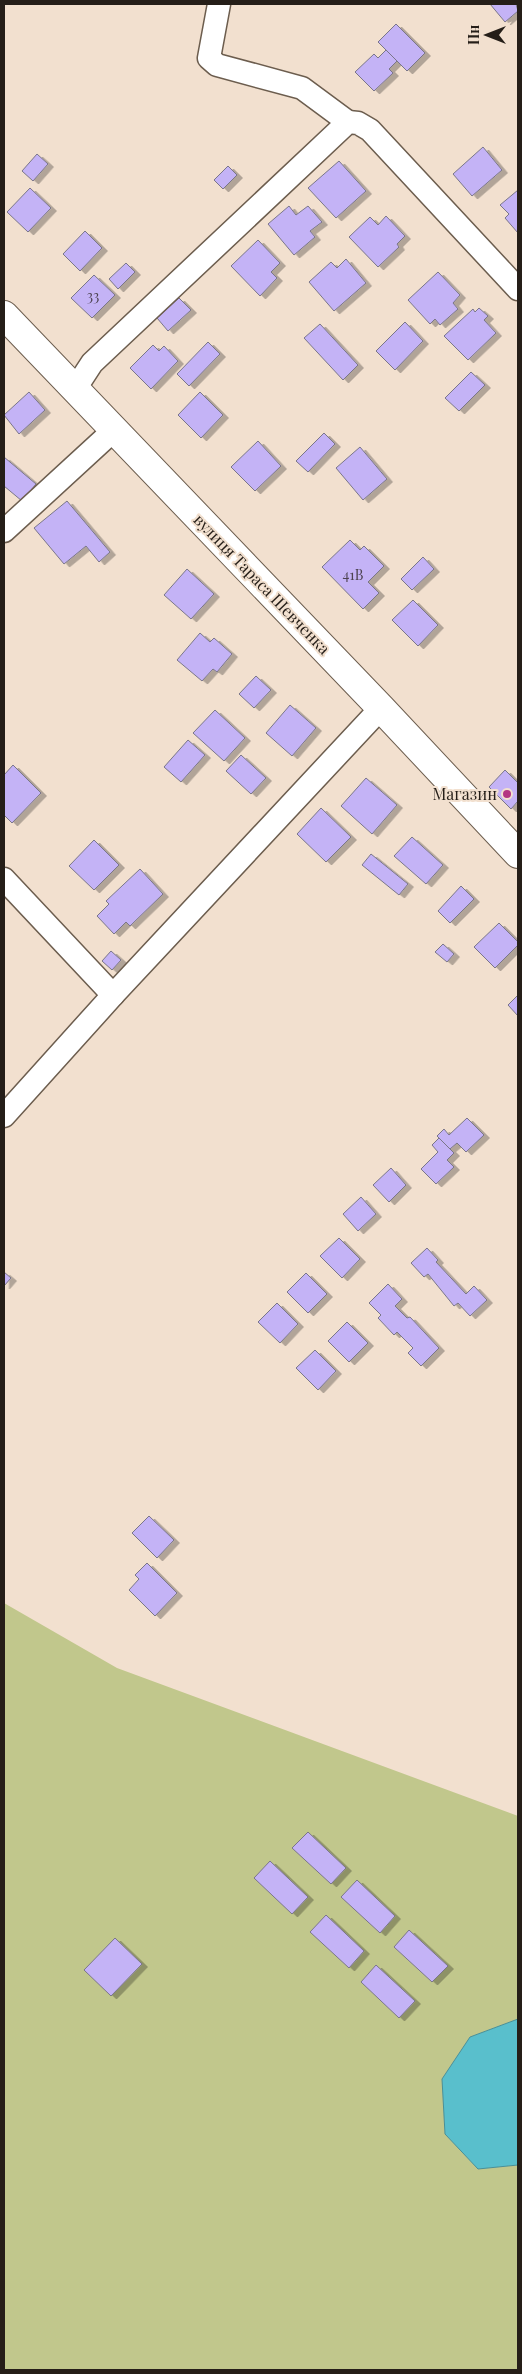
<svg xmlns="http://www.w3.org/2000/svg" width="522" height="2374" font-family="'Playfair Display',serif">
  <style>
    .green { fill: #c1c78c }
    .water { fill: #59bfcc; stroke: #498f96 }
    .building { fill: #c4b3f6; stroke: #7a7689; filter: url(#shadow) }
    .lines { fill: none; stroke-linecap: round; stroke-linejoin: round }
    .street-casing { stroke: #6c5d4e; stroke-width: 25 }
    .secondary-casing { stroke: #6c5d4e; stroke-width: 30 }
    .street { stroke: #fff; stroke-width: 22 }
    .secondary { stroke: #fff; stroke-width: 28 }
    .poi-dot { fill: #b43582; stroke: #f2e0cf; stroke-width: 2 }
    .labels { text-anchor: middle; stroke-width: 4; stroke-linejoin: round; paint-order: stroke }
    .number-label { font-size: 14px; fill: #4d4350 }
    .street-label { font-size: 16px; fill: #251e18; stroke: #f2e0cf }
    .poi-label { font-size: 16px; fill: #251e18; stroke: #f2e0cf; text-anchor: end }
  </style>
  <defs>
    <filter id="shadow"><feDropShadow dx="5.5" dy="3" stdDeviation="0" flood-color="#0004"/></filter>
  </defs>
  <rect width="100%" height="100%" fill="#f2e0cf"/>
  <path class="green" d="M4,1603l113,65 401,148v203l-48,18 -28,42 3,55 33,35 40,-4v205h-514z"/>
  <path class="water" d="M518,2019v146l-40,4 -33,-35 -3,-55 28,-42z"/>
  <g class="building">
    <path d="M490,4h26l2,7 -13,11z"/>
    <path d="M396,24l29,29 -18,18 -29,-29z"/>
    <path d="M386,50l11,11 -8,8 4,4 -19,18 -19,-19 19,-18 4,4z"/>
    <path d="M483,147l19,23 -30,26 -19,-22z"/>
    <path d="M37,154l11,10 -15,17 -11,-10z"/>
    <path d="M339,161l27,30 -30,27 -28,-30z"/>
    <path d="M228,166l9,9 -14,14 -9,-9z"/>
    <path d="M30,188l21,20 -23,24 -21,-20z"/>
    <path d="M518,190v43l-13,-15 4,-4 -9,-9z"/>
    <path d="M289,206l7,9 12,-9 14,16 -12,9 5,6 -21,18 -26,-31z"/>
    <path d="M386,216l19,20 -8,8 2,3 -21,20 -29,-30 21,-20 8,8z"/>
    <path d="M85,231l17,17 -22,23 -17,-17z"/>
    <path d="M258,240l22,23 -9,9 6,6 -17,18 -29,-30z"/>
    <path d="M346,259l20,24 -32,28 -25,-29 22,-20 6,6z"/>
    <path d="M126,263l9,9 -17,17 -9,-10z"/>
    <path d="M438,272l22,23 -7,8 5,6 -18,16 -5,-6 -5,5 -22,-24z"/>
    <path d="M94,275l21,20 -23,23 -21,-20z"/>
    <path d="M179,298l12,12 -23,21 -11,-13z"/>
    <path d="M479,308l9,8 -4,4 12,13 -28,27 -24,-24 29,-27 2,3z"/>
    <path d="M405,322l18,19 -28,29 -19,-19z"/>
    <path d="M320,324l38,41 -15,15 -39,-42z"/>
    <path d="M208,342l12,12 -31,32 -12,-12z"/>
    <path d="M153,345l6,6 5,-5 14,15 -27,28 -21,-21z"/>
    <path d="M471,372l14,13 -26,26 -14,-13z"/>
    <path d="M29,392l16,18 -26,24 -15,-19z"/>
    <path d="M200,392l23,23 -22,23 -23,-23z"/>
    <path d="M324,433l11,11 -27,28 -12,-11z"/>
    <path d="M258,441l23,25 -26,25 -24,-24z"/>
    <path d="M360,447l27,32 -24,21 -27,-32z"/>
    <path d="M4,457l32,27 -14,17 -18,-15z"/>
    <path d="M67,501l43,51 -11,10 -13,-16 -22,18 -30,-36z"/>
    <path d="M350,540l10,10 4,-4 20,20 -16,16 11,11 -16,16 -41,-42z"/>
    <path d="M423,557l11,12 -22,21 -11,-11z"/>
    <path d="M187,569l27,25 -23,25 -27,-24z"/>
    <path d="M413,600l25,25 -20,21 -26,-26z"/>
    <path d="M200,633l10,9 4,-4 18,16 -15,18 -4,-3 -11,12 -25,-21z"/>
    <path d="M256,676l15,14 -17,18 -15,-14z"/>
    <path d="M290,705l26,23 -24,28 -26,-23z"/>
    <path d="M215,710l30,28 -21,23 -31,-28z"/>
    <path d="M188,740l17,15 -24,27 -17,-15z"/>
    <path d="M241,755l25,23 -15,16 -25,-23z"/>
    <path d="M13,765l28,28 -29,30 -8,-8v-40z"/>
    <path d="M505,770l13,13v18l-7,8 -22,-22z"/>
    <path d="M366,778l31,27 -25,29 -31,-28z"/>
    <path d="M321,808l30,29 -25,25 -29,-28z"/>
    <path d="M412,837l31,28 -17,19 -32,-28z"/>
    <path d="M94,840l25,25 -25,25 -25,-24z"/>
    <path d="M371,854l37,30 -9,11 -37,-30z"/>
    <path d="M140,869l23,25 -33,32 -4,-4 -12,12 -17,-18 12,-12 -3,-3z"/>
    <path d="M461,886l13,13 -24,24 -12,-12z"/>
    <path d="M499,923l19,19v3l-23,23 -21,-21z"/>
    <path d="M443,944l11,10 -7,8 -12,-10z"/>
    <path d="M111,951l10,9 -9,10 -10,-9z"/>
    <path d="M518,995v21l-10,-11z"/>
    <path d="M467,1118l17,17 -18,17 -9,-9 -7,6 -13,-13 7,-7 5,6z"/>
    <path d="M439,1138l15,15 -7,7 7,7 -18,17 -15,-15 17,-17 -6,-7z"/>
    <path d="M391,1168l15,17 -17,17 -16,-17z"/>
    <path d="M361,1197l15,17 -18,17 -15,-17z"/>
    <path d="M339,1238l21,21 -18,19 -22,-22z"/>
    <path d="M427,1248l11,12 -2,2 30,32 8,-8 13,14 -17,16 -12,-13 -4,3 -26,-32 -4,3 -13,-14z"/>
    <path d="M4,1272l7,6 -7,8z"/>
    <path d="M306,1273l21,21 -19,19 -21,-21z"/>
    <path d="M388,1284l14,15 -7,7 12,12 3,-1 29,31 -18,18 -13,-13 5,-5 -16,-16 -3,3 -16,-17 3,-3 -12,-12z"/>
    <path d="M277,1303l21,21 -18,19 -22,-21z"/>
    <path d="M347,1322l21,21 -19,19 -21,-21z"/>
    <path d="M315,1350l21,21 -18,19 -22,-22z"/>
    <path d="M149,1516l25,24 -17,18 -25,-25z"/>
    <path d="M147,1563l30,30 -22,23 -26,-26 10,-11 -4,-4z"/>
    <path d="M308,1832l38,36 -15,16 -39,-36z"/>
    <path d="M270,1861l38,36 -16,17 -38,-36z"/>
    <path d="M357,1880l38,36 -15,17 -39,-36z"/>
    <path d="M326,1915l38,36 -15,17 -39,-36z"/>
    <path d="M409,1930l39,36 -16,16 -38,-35z"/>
    <path d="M115,1938l27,26 -31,32 -27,-26z"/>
    <path d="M376,1965l39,36 -16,17 -38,-36z"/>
  </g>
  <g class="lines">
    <defs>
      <g id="street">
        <path d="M219,4l-10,54 8,7 85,23 46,34"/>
        <path d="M75,389l17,-26 256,-241 10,1 12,7 148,159"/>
        <path d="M4,531l110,-101"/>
        <path d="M4,879l109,116"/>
        <path d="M4,1116l109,-121 268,-287"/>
      </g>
      <path id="secondary" d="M4,315l377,393 137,146"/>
    </defs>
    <use href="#street" class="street-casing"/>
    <use href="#secondary" class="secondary-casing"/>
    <use href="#street" class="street"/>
    <use href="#secondary" class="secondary"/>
  </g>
  <circle class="poi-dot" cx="507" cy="794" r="5"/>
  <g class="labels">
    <g class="number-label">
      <text x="93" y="301">33</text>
      <text x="353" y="580">41В</text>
    </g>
    <g class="street-label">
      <text transform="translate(262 584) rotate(46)" y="6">вулиця Тараса Шевченка</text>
    </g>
    <g class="poi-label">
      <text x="497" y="800">Магазин</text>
    </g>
  </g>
  <rect width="522" height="2374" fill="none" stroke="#251e18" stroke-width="10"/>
  <g transform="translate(487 35) rotate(270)" stroke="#f2e0cf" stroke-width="4" paint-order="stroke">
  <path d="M0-4L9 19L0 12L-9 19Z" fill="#251e18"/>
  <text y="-8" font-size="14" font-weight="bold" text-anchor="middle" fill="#251e18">Пн</text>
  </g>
</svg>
